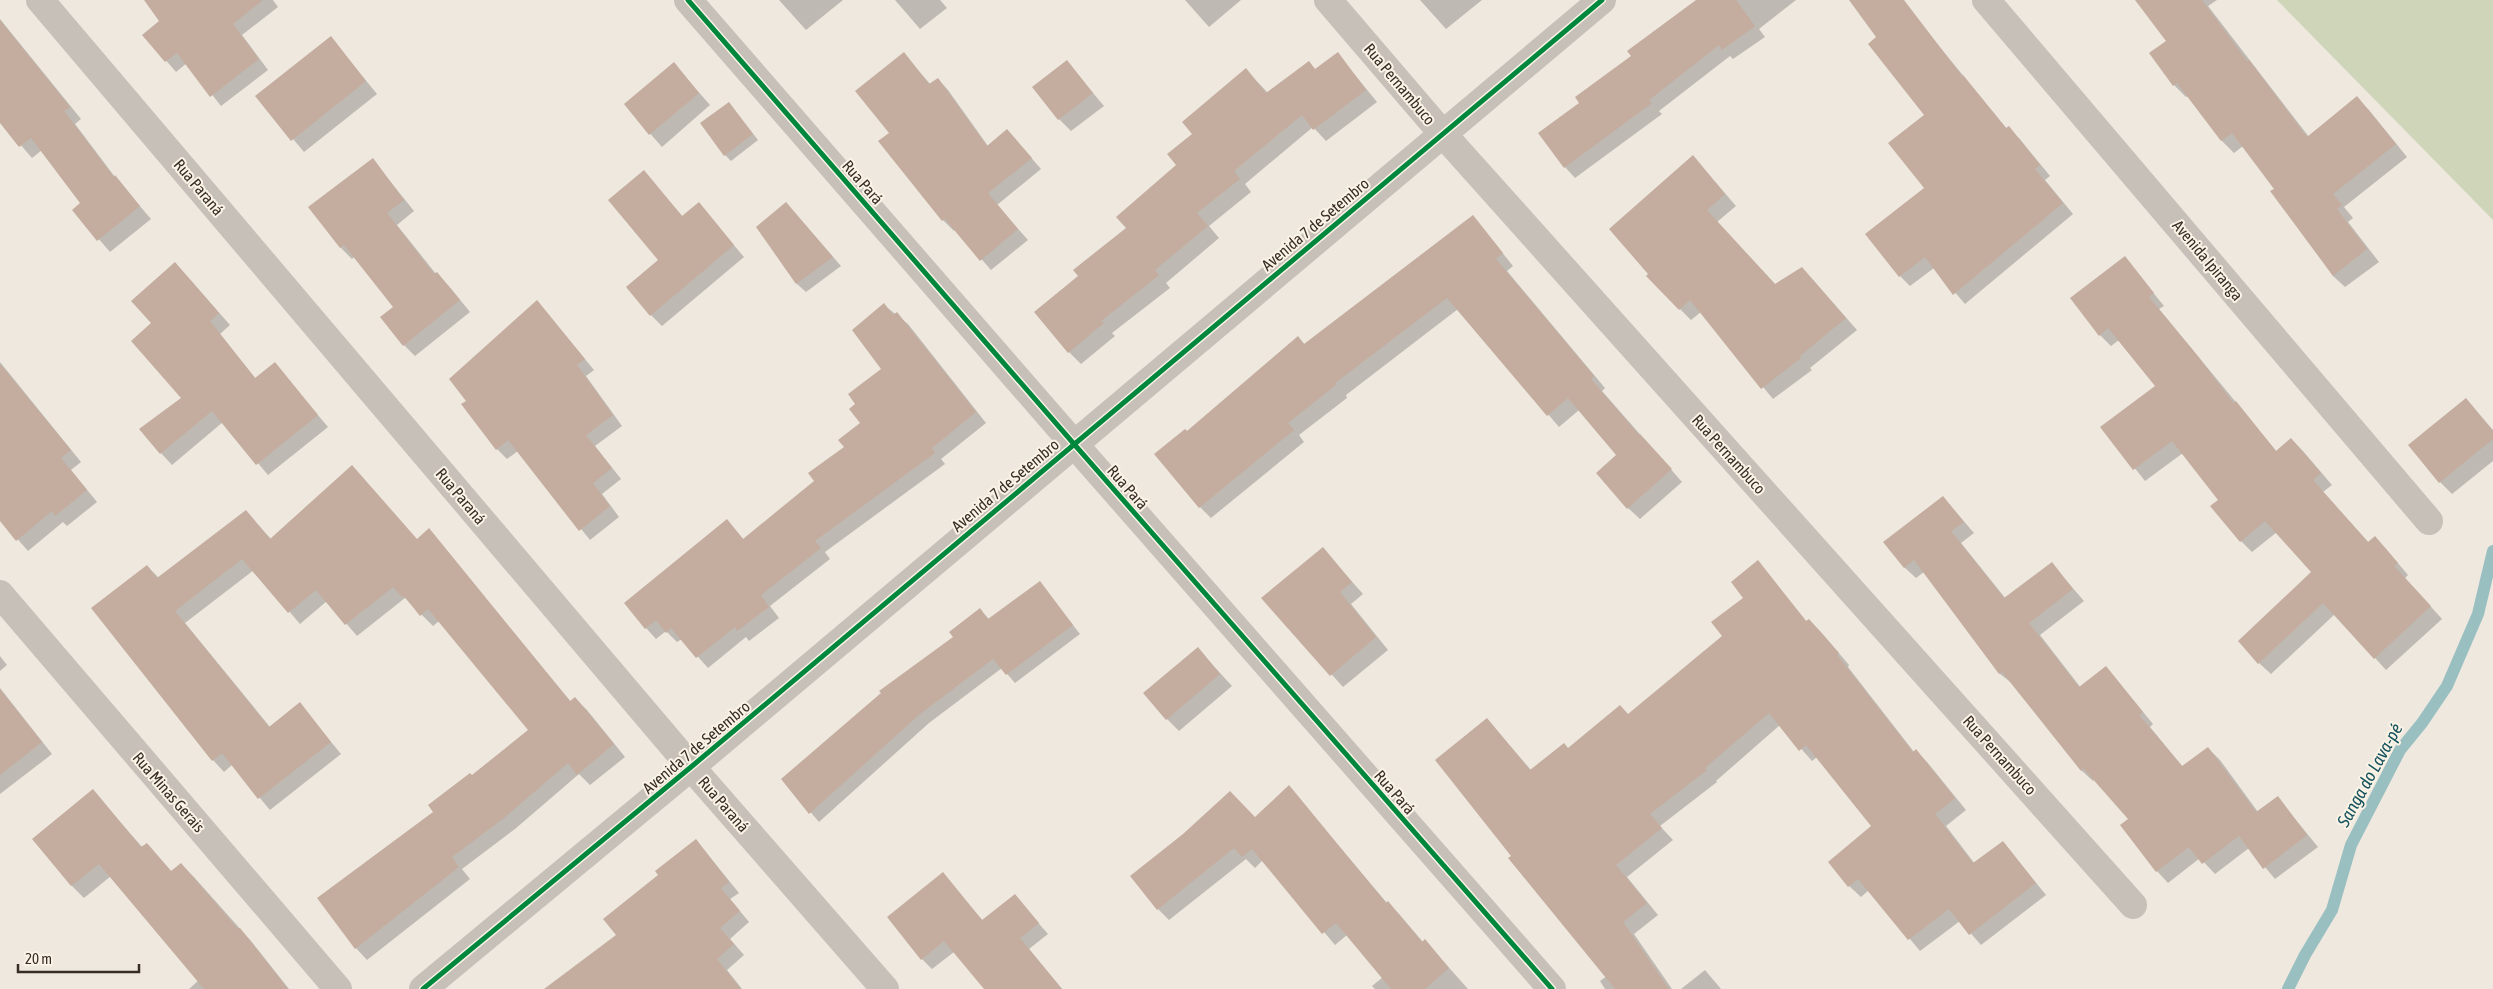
<svg xmlns="http://www.w3.org/2000/svg" width="2493" height="989" font-family="'Asap Condensed',sans-serif">
  <style>
    .green { fill: #ced5b8 }
    .shadow { fill: #0003 }
    .lines { fill: none; stroke-linecap: round; stroke-linejoin: round }
    .stream { stroke: #99bfc1; stroke-width: 12 }
    .building { fill: #c4ad9f }
    .minor { stroke: #c7c0b9; stroke-width: 28 }
    .cycleway-casing { stroke: #fbf3e6; stroke-width: 8 }
    .cycleway { stroke: #00873e; stroke-width: 5 }
    .labels { text-anchor: middle; stroke-width: 4; stroke-linejoin: round; paint-order: stroke }
    .street-label { font-size: 16px; fill: #382d26; stroke: #fbf3e6 }
    .water-label { font-size: 18px; font-style: italic; fill: #17545e; stroke: #fbf3e6 }
  </style>
  <rect width="100%" height="100%" fill="#eee8df"/>
  <path class="green" d="M2277,0h216v220z"/>
  <g class="shadow">
    <path d="M145,0h128l5,7 -36,28 26,35 -47,36 -34,-43 -11,9 -32,-37 17,-14z"/>
    <path d="M779,0h64l-37,30z"/>
    <path d="M895,0h45l7,8 -27,21z"/>
    <path d="M1185,0h56l-32,27z"/>
    <path d="M1420,0h62l-36,29z"/>
    <path d="M1698,0h98l-37,29 6,8 -32,22 -3,-3 -71,55 3,3 -87,64 -10,-11 16,-63z"/>
    <path d="M1850,0h45l16,12 96,117 12,9 31,38 -5,4 28,34 -108,90 -31,-36 -24,18 -10,-10 26,-87v-74l-48,-78z"/>
    <path d="M2137,0h80l-9,6 101,131 48,-39 12,12 38,47 -63,50 9,11 -5,4 31,40 -34,25 -12,-11 -58,-87 -32,-43 -9,7 -12,-12 -34,-45 -2,1 -12,-12 -23,-32 17,-12z"/>
    <path d="M0,19l81,100 -6,5 40,53 36,42 -41,33 -36,-42 8,-7 -40,-53 -10,8 -32,-37z"/>
    <path d="M331,38l46,56 -73,58 -47,-56z"/>
    <path d="M904,54l27,31 7,-6 10,11 40,56 19,-16 34,39 -44,36 31,35 -37,30 -36,-41 -1,2 -11,-11 -52,-86z"/>
    <path d="M1338,54l39,48 -51,39 -13,-14 -68,57 6,8 -42,34 10,12 -53,45 4,5 -58,45 3,3 -34,28 -12,-12 11,-76 47,-48 51,-63 16,-31 52,-64 22,23 40,-31 8,8z"/>
    <path d="M1067,62l37,44 -33,25 -12,-12z"/>
    <path d="M674,64l36,41 -48,42 -37,-42z"/>
    <path d="M729,103l29,37 -27,21 -6,-6z"/>
    <path d="M1693,156l43,50 -19,16 59,63 37,-5 44,50 -47,38 2,2 -39,29 -72,-87 -10,8 -11,-11z"/>
    <path d="M373,160l41,51 -17,14 39,49 12,11 22,27 -55,44 -11,-11 -9,-38 -40,-51 -3,3 -11,-11 -31,-41z"/>
    <path d="M644,172l39,45 16,-13 45,53 -82,69 -11,-11 9,-55z"/>
    <path d="M786,203l55,63 -35,26 -9,-8 -40,-57z"/>
    <path d="M1473,216l40,50 -6,5 98,117 -3,3 80,91 -42,37 -12,-11 -10,-53 -39,-45 -20,17 -101,-118 -112,86 1,3 -48,37 5,7 -93,76 -11,-11 -13,-74 111,-96 7,8z"/>
    <path d="M2125,258l39,48 -5,3 118,143 14,-13 12,12 29,34 -9,7 46,51 6,-5 11,11 22,26 -3,3 37,41 -56,51 -51,-56 -64,60 -12,-11 54,-91 -36,-40 -25,20 -11,-11 -22,-41 -36,-47 -38,28 -43,-54 55,-40 -38,-47 -8,6 -11,-11z"/>
    <path d="M187,276l43,49 -10,9 36,45 19,-15 53,63 -60,48 -45,-53 -51,43 -11,-12 22,-55 -31,-75z"/>
    <path d="M537,301l57,69 -8,6 36,50 -27,20 26,33 -19,15 17,23 -29,23 -72,-89 -11,8 -10,-10 -30,-48z"/>
    <path d="M884,305l24,19 78,99 -45,36 4,5 -120,88 5,7 -60,47 9,12 -30,23 -3,-4 -38,31 -26,-29 -5,3 -11,-11 -10,8 -10,-11 81,-108 17,20 72,-58 30,-35 15,-23 -4,-20 26,-35z"/>
    <path d="M0,362l81,100 -10,8 26,32 -30,24 -4,-4 -35,29 -28,-32z"/>
    <path d="M2466,399l27,31v31l-41,33 -12,-12z"/>
    <path d="M1943,497l31,36 -13,10 45,56 46,-35 32,37 -44,34 41,53 25,-21 47,57 -3,3 33,40 25,-19 12,12 38,52 20,-14 40,49 -43,32 -26,-31 -34,26 -15,-16 -32,25 -11,-12 -28,-52 -34,-40 -2,2 -12,-11 -68,-86 -13,-10 -76,-102 -8,6 -12,-11z"/>
    <path d="M246,511l25,28 146,1 12,-10 142,172 4,-4 12,12 38,47 -35,28 -11,-11 -64,55 -53,40 8,10 -103,81 -11,-12 -38,-50 117,-85 37,-36 58,-47 -91,-109 -6,5 -28,-28 -48,38 -30,-35 -27,23 -46,-54 -69,53 85,104 30,-23 41,50 -71,56 -38,-45 -8,7 -11,-12 -66,-194 12,12z"/>
    <path d="M1323,549l40,45 -12,10 37,46 -45,37 -80,-89z"/>
    <path d="M1758,562l49,60 2,-2 12,12 28,33 -1,2 66,85 2,-1 11,11 39,48 -20,16 29,38 28,-22 43,53 -65,50 -21,-24 -40,30 -51,-61 -8,7 -12,-11 24,-60 -56,-69 -5,4 -32,-36 -64,56 1,1 -57,44 13,14 -46,37 31,38 -24,19 38,55h-67l-5,-8 7,-5 -94,-120 -26,-137 44,51 98,-55 94,-79 21,-38z"/>
    <path d="M1040,583l40,51 -65,49 -13,-15 -73,55 -110,99 -37,-43 173,-142 25,-27 9,9z"/>
    <path d="M1198,649l34,37 -53,45 -12,-12z"/>
    <path d="M0,656l7,9 -7,6z"/>
    <path d="M0,688l52,66 -52,40z"/>
    <path d="M1289,787l98,116 12,11 24,28 2,-1 11,12 32,36h-93l-3,-3 11,-9 -36,-42 -12,10 -72,-85 -8,8 -9,-9 -77,61 -11,-11z"/>
    <path d="M92,790l51,58 4,-4 25,28 9,-8 12,12 58,65 38,48h-100l10,-9 -88,-104 -27,22 -12,-12 -38,-47z"/>
    <path d="M696,840l43,53 -9,6 19,23 -19,17 14,16 -17,15 15,19h-188l64,-54 42,-59z"/>
    <path d="M943,874l40,47 32,-25 33,38 -19,15 33,40h-76l-32,-37 -22,17 -10,-10z"/>
    <path d="M1705,970l16,19h-40z"/>
  </g>
  <g class="lines">
    <path class="stream" d="M2288,989l17,-34 27,-45 19,-65 49,-95 22,-27 25,-37 31,-72 15,-63"/>
  </g>
  <g class="building">
    <path d="M144,0h119l-30,24 26,35 -49,38 -33,-44 -12,9 -23,-27 17,-14z"/>
    <path d="M1696,0h40l19,26 -33,24 -3,-5 -70,55 3,3 -88,65 -26,-35 41,-30 -4,-6 56,-41 -4,-5z"/>
    <path d="M1849,0h55l58,76 1,-1 43,53 3,-2 31,39 -5,4 28,34 -110,92 -28,-38 -26,20 -34,-43 59,-46 -36,-45 36,-28 -56,-71 8,-7z"/>
    <path d="M2135,0h67l45,61 2,-1 58,77 50,-41 39,48 -63,50 9,11 -5,4 30,40 -34,27 -63,-85 4,-2 -42,-56 -11,8 -44,-58 -4,3 -24,-33 17,-12z"/>
    <path d="M0,20l70,87 -6,4 50,66 1,-2 25,31 -43,35 -25,-31 8,-7 -49,-65 -12,9 -19,-24z"/>
    <path d="M331,36l35,45 -75,60 -36,-45z"/>
    <path d="M904,52l25,32 9,-6 49,68 20,-17 25,29 -44,35 30,36 -38,32 -35,-42 -3,2 -64,-80 11,-8 -34,-42z"/>
    <path d="M1338,52l28,38 -53,40 -11,-15 -68,56 6,8 -43,34 11,13 -53,44 4,5 -58,46 3,2 -36,30 -34,-41 44,-36 -5,-6 53,-42 -10,-11 60,-52 -9,-11 25,-20 -10,-12 64,-54 20,25 43,-32 6,8z"/>
    <path d="M1067,60l26,33 -35,27 -26,-33z"/>
    <path d="M674,62l25,31 -50,42 -25,-31z"/>
    <path d="M729,102l24,32 -29,22 -24,-33z"/>
    <path d="M1693,155l32,39 -18,16 68,74 27,-17 44,51 -46,38 1,2 -40,31 -71,-89 -11,10 -33,-34 2,-2 -39,-45z"/>
    <path d="M373,158l31,42 -17,13 47,61 3,-2 23,28 -57,46 -23,-29 13,-10 -49,-62 -4,3 -32,-41z"/>
    <path d="M644,170l38,46 17,-14 35,43 -84,71 -24,-29 32,-27 -50,-60z"/>
    <path d="M786,202l47,55 -37,27 -40,-57z"/>
    <path d="M1473,215l30,38 -7,6 98,117 -3,3 48,56 1,-1 32,35 -45,40 -31,-36 20,-18 -48,-57 -21,18 -100,-118 -112,85 1,2 -48,38 6,7 -95,78 -45,-54 31,-25 2,2 111,-95 6,8z"/>
    <path d="M2125,256l29,37 -5,4 48,58 36,48 3,-2 40,50 15,-13 30,35 -8,7 55,62 7,-6 23,27 -4,3 37,40 -57,53 -51,-56 -65,61 -20,-23 73,-69 -46,-51 -25,21 -30,-36 8,-6 -46,-59 -39,29 -33,-43 55,-41 -47,-58 -9,8 -29,-38z"/>
    <path d="M175,262l44,51 -9,8 45,57 20,-16 43,53 -62,50 -44,-54 -52,43 -21,-25 42,-31 -50,-57 20,-18 -20,-22z"/>
    <path d="M537,300l48,59 -8,6 36,50 -27,20 26,33 -19,15 17,23 -31,25 -71,-91 -12,10 -35,-46 5,-3 -17,-22z"/>
    <path d="M884,303l9,12 4,-3 79,100 -44,36 3,5 -120,88 6,7 -60,47 8,12 -32,24 -2,-4 -39,31 -25,-30 -5,5 -10,-13 -11,9 -21,-26 103,-84 16,20 71,-58 -6,-8 36,-26 -6,-7 22,-17 -11,-14 6,-5 -7,-10 33,-25 -29,-39z"/>
    <path d="M0,364l71,86 -10,8 26,32 -32,26 -3,-5 -36,30 -16,-20z"/>
    <path d="M2466,398l27,33v8l-54,44 -31,-38z"/>
    <path d="M352,465l65,74 12,-11 141,173 5,-4 39,47 -37,31 -9,-12 -64,55 -52,39 7,10 -104,82 -38,-51 116,-86 -5,-7 42,-32 2,2 56,-45 -100,-121 -8,7 -16,-20 -2,1 -9,-10 -48,38 -29,-35 -28,23 -46,-54 -67,52 94,116 31,-25 31,40 -73,57 -36,-46 -10,8 -121,-153 56,-43 10,13 89,-68 24,29z"/>
    <path d="M1943,496l21,26 -13,9 53,67 48,-36 21,27 -44,34 50,64 27,-21 37,46 -4,3 43,51 26,-19 48,65 22,-16 29,39 -44,34 -24,-33 -37,28 -13,-17 -33,25 -36,-47 8,-6 -45,-51 -2,3 -79,-99 -3,2 -85,-114 -10,8 -21,-26z"/>
    <path d="M1323,547l29,35 -12,10 36,45 -46,39 -69,-78z"/>
    <path d="M1758,560l48,61 3,-2 30,34 -2,2 76,97 3,-3 39,49 -20,16 38,49 30,-22 33,42 -67,52 -20,-26 -41,31 -50,-61 -10,8 -20,-25 43,-36 -65,-81 -7,6 -30,-38 -64,55 2,2 -57,44 12,14 -46,37 31,38 -24,19 46,67h-54l-107,-131 3,-2 -76,-96 52,-42 43,52 34,-27 4,5 52,-43 8,9 94,-78 -11,-14 32,-24 -12,-16z"/>
    <path d="M1040,581l33,44 -67,50 -13,-16 -73,55 -111,100 -28,-35 100,-86 -2,-2 74,-54 -4,-5 31,-24 8,11z"/>
    <path d="M1198,647l22,27 -54,46 -23,-27z"/>
    <path d="M0,689l42,53 -42,33z"/>
    <path d="M1289,785l97,118 2,-2 34,41 3,-3 24,29 -24,21h-34l-55,-66 -14,11 -70,-85 -10,8 -8,-9 -77,62 -27,-34 53,-42 47,-43 25,26z"/>
    <path d="M93,789l48,58 6,-4 24,28 10,-8 57,66 2,-1 48,61h-84l-105,-125 -28,22 -39,-47z"/>
    <path d="M696,839l33,43 -8,6 19,23 -20,17 14,16 -17,15 24,30h-197l72,-54 -13,-16 55,-44 -3,-4z"/>
    <path d="M943,872l39,48 33,-26 24,29 -19,15 42,51h-78l-40,-48 -23,19 -34,-43z"/>
  </g>
  <g class="lines">
    <g class="minor">
      <path d="M40,0l651,767 194,222"/>
      <path d="M688,0l386,444 478,545"/>
      <path d="M1328,0l114,133 691,772"/>
      <path d="M1986,0l443,521"/>
      <path d="M0,594l338,395"/>
      <path d="M423,989l268,-222 911,-767"/>
    </g>
    <defs>
      <g id="cycleway">
        <path d="M688,0l386,444 478,545"/>
        <path d="M423,989l268,-222 911,-767"/>
      </g>
    </defs>
    <use href="#cycleway" class="cycleway-casing"/>
    <use href="#cycleway" class="cycleway"/>
  </g>
  <g class="labels">
    <g class="street-label">
      <text transform="translate(1400 84) rotate(50)" y="6">Rua Pernambuco</text>
      <text transform="translate(863 182) rotate(49)" y="6">Rua Pará</text>
      <text transform="translate(199 187) rotate(50)" y="6">Rua Paraná</text>
      <text transform="translate(1315 224) rotate(-40)" y="6">Avenida 7 de Setembro</text>
      <text transform="translate(2208 260) rotate(50)" y="6">Avenida Ipiranga</text>
      <text transform="translate(1729 454) rotate(48)" y="6">Rua Pernambuco</text>
      <text transform="translate(1005 485) rotate(-40)" y="6">Avenida 7 de Setembro</text>
      <text transform="translate(1128 487) rotate(49)" y="6">Rua Pará</text>
      <text transform="translate(461 496) rotate(50)" y="6">Rua Paraná</text>
      <text transform="translate(696 747) rotate(-40)" y="6">Avenida 7 de Setembro</text>
      <text transform="translate(2000 755) rotate(48)" y="6">Rua Pernambuco</text>
      <text transform="translate(169 792) rotate(49)" y="6">Rua Minas Gerais</text>
      <text transform="translate(1395 792) rotate(49)" y="6">Rua Pará</text>
      <text transform="translate(724 804) rotate(49)" y="6">Rua Paraná</text>
    </g>
    <g class="water-label">
      <text transform="translate(2370 775) rotate(-61)" y="6">Sanga do Lava-pé</text>
    </g>
  </g>
  <path d="M18 964v8h121v-8" fill="none" stroke="#382d26" stroke-width="2.5"/>
  <text x="25" y="964" font-size="15" fill="#382d26" stroke="#fbf3e6" stroke-width="4" paint-order="stroke">20 m</text>
</svg>
